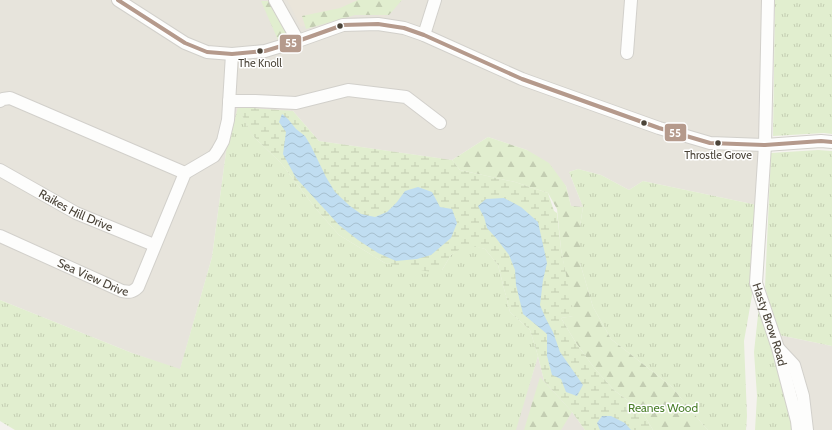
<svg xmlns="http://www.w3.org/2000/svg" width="832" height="430" font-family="Cabin,sans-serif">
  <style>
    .residential { fill: #e7e4dc }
    .education { fill: #eae5da }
    .grass { fill: url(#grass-tufts) }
    .forest { fill: url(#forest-firs) }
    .wetland { fill: url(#wetland-marsh) }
    .water { fill: url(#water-waves) }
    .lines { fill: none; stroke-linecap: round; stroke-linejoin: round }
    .minor-casing { stroke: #d2d0cb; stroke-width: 14 }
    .minor { stroke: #fdfdfc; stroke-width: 12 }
    .bus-1-casing { stroke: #fff; stroke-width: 7 }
    .bus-1 { stroke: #b59a8c; stroke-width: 4 }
    .bus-dot { fill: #4b4439; stroke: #fff; stroke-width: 1.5 }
    .labels { text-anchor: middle; stroke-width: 3; stroke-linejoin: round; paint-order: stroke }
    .bus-label { font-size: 11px; fill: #4b4439; stroke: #fff }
    .street-label { font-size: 12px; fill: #4b4439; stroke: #fff }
    .park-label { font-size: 12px; fill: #4a7f2a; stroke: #fff }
    .line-badge { stroke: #fff; stroke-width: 1.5 }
    .badge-label { font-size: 11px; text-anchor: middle; font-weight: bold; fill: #fff }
  </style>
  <defs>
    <pattern id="grass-tufts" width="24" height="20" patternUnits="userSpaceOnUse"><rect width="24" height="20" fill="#e1eecf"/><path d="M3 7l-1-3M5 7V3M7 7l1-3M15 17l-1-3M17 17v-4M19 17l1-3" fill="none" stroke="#c3cdb2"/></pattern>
    <pattern id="forest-firs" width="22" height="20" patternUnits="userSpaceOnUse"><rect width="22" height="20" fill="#e1eecf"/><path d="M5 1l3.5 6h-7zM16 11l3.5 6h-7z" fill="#c3cdb2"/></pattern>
    <pattern id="wetland-marsh" width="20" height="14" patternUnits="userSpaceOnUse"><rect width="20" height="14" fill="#e1eecf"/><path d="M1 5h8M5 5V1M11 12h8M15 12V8" fill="none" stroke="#c3cdb2"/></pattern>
    <pattern id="water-waves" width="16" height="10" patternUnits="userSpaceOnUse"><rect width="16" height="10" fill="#c0ddf1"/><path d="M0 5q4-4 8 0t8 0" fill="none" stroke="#a6bfcf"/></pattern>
  </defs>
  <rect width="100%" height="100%" fill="#f4f2ee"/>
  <g class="residential">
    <path d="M0,0h765l-8,205 -114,-24 -14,9 -28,-15 -23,-6 -9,3 14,35 -12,-1 -5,-20 -39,-36 -39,-13 -36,23 -133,-19 -26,-30 -67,41 -14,105 -32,113 -48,-17 -132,-53z"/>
    <path d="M779,335l53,11v84h-33z"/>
    <path d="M538,356l6,25 28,31 13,18h-70z"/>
  </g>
  <path class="education" d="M287,0h112l-15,18 -13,-6h-8l-62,15z"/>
  <g class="grass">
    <path d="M775,0h57v134l-8,-1 -51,3z"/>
    <path d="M238,107l14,28 29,28 35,46 23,26 46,28 57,7 9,-15 16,-11 18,5 13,16 12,47 20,18 8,26 -22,74h-501l-15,-9v-121l132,53 48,16 32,-112 14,-105z"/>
    <path d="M818,150l14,1v195l-53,-11 -14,-48 6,-134z"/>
    <path d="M578,169l23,6 28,15 14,-9 114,24 -4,85 -9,51 3,75 -1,14h-38l-4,-4 -33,-40 -60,-47 -18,-32 -13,-44v-37l3,-19 -14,-35z"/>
    <path d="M759,306l5,14 29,110h-38l2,-34 -3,-44z"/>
  </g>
  <g class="forest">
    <path d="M358,0h44l-13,15h-34l-49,14 -4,-13 38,-8z"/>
    <path d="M261,1h8l19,35 -10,4z"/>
    <path d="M488,137l39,13 22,13 17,23 5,20 12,1 -3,19v37l13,44 18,32 60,47 33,40 4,4h-55l-12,-20 -26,-19 -20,-22 -19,-26 -15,-25 12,-2 -12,-67 -4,-40 -9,-16 -33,-11 -55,-12 -8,-10z"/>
    <path d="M540,377l32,35 -11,18h-37z"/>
  </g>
  <path class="wetland" d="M238,107l55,4 26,30 133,19 8,10 55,12 33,11 6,18 3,2 4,36 13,67 -13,2 15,25 19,26 20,22 26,19 12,20h-68l-13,-18 -28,-31 -6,-25 -8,-26 -20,-18 -12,-47 -13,-16 -18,-4 -16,10 -9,15 -11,2 -46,-9 -46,-28 -23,-26 -35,-46 -29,-28z"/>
  <g class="water">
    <path d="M282,114l6,5 8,10 9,7 6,10 15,31 9,15 15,14 11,8 14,3 12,-5 10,-10 8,-11 13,-4 14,5 8,15 12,2 5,14 -6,15 -20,17 -14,4 -21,2 -18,-8 -20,-13 -19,-15 -43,-47 -13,-24 3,-22 -7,-10z"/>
    <path d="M504,198l17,9 17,15 9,41 -4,17 -3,25 6,14 7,13 7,20 23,33 -6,11 -11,-4 -5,-13 -9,-4 -5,-19v-22l-24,-20 -7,-29 -1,-15 -6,-15 -13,-17 -9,-10 -3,-11 -6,-11 8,-7z"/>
    <path d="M602,416h9l14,7 6,7h-31l-3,-7z"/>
  </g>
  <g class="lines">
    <defs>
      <g id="minor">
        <path d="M118,0l67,43 22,9 25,2 33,-3 33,-10 45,-16 35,-1 26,4 20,7 98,44 137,49 51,15 55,2 56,-4 11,1"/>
        <path d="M275,0l23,41"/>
        <path id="s1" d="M768,0l-3,145 -9,138 22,65 19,73 1,9"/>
        <path d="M424,35l11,-35"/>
        <path d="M627,53l4,-53"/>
        <path d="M0,101l3,-2 7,-1 175,75"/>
        <path d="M229,101h26l41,2 52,-13 58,7 34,26"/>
        <path id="s2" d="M0,170l76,43 78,32"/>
        <path id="s3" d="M0,236l122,55c7,1 10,2 16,-4l47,-114 29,-17 4,-6 5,-9 5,-21 4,-66"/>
        <path d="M779,349l15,16 9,31 4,34"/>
      </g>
    </defs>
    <use href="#minor" class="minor-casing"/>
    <use href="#minor" class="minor"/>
    <defs>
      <path id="bus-1" d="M118,0l67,43 22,9 25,2 33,-3 33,-10 45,-16 35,-1 26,4 20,7 98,44 137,49 51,15 55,2 56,-4 11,1"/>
    </defs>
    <use href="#bus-1" class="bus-1-casing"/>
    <use href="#bus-1" class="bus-1"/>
  </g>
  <g class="bus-dot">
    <circle cx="340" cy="26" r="3.5"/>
    <circle cx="260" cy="51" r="3.5"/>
    <circle cx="644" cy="123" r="3.5"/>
    <circle cx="718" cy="143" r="3.5"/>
  </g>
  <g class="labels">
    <g class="bus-label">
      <text x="260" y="67">The Knoll</text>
      <text x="718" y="159">Throstle Grove</text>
    </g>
    <g class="street-label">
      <text dy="4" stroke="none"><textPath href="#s2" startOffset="86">Raikes Hill Drive</textPath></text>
      <text dy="4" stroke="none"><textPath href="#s3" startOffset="102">Sea View Drive</textPath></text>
      <text dy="4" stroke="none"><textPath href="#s1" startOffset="327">Hasty Brow Road</textPath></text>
    </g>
    <g class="park-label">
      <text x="663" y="412">Reanes Wood</text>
    </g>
  </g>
  <g class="line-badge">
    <rect x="279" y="34" width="23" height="19" rx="4" fill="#b59a8c"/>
    <rect x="664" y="123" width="23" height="19" rx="4" fill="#b59a8c"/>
  </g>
  <g class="badge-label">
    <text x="291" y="47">55</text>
    <text x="675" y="137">55</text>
  </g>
</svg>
